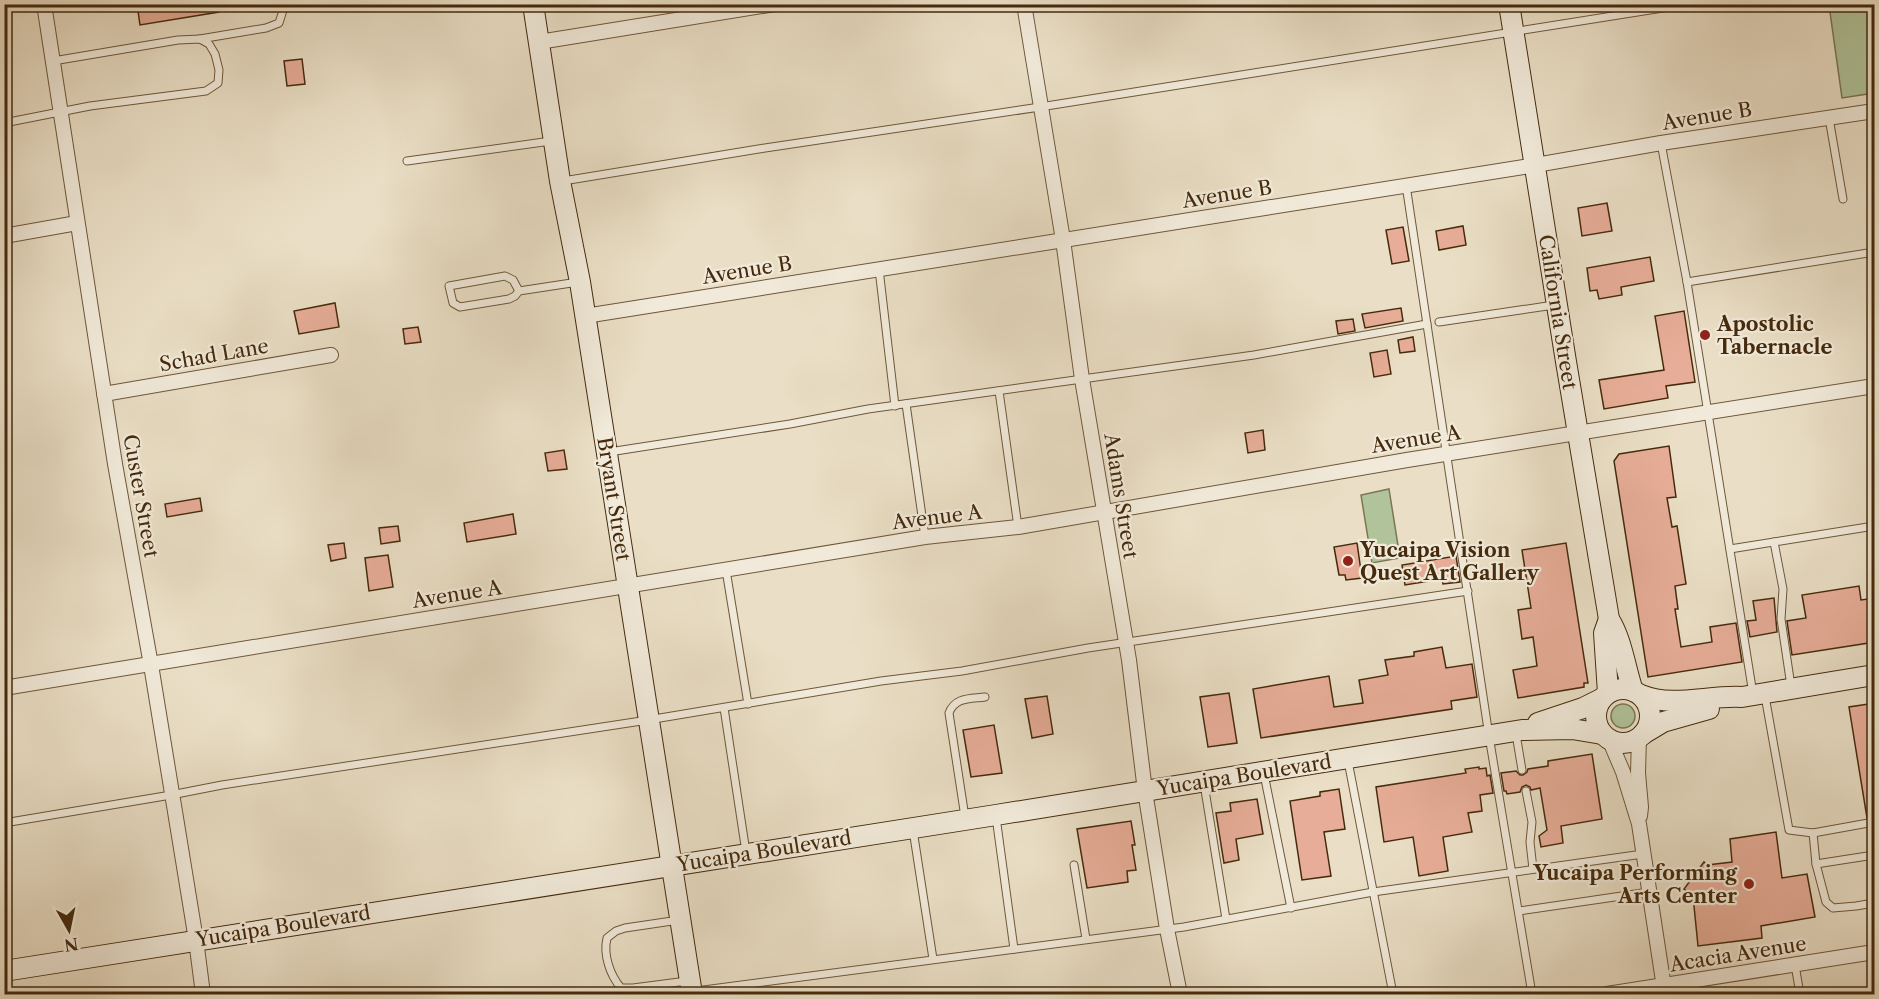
<svg xmlns="http://www.w3.org/2000/svg" width="1879" height="999" font-family="'Libre Caslon Text',serif">
  <style>
    .green { fill: #b0c39a; stroke: #7a7653; stroke-width: 1.5 }
    .building { fill: #e7ad98; stroke: #452a0c; stroke-width: 1.5 }
    .lines { fill: none; stroke-linecap: round; stroke-linejoin: round }
    .lane-casing { stroke: #6e573a; stroke-width: 9 }
    .street-casing { stroke: #6e573a; stroke-width: 16 }
    .secondary-casing { stroke: #452a0c; stroke-width: 22 }
    .lane { stroke: #f1eada; stroke-width: 7 }
    .street { stroke: #f1eada; stroke-width: 14 }
    .secondary { stroke: #f1eada; stroke-width: 20 }
    .poi-dot { fill: #8f2418; stroke: #f1eada; stroke-width: 2 }
    .labels { text-anchor: middle; stroke-width: 4.5; stroke-linejoin: round; paint-order: stroke }
    .street-label { font-size: 20px; fill: #452a0c; stroke: #f1eada }
    .poi-label { font-size: 20px; font-weight: bold; fill: #452a0c; stroke: #f1eada; text-anchor: start }
  </style>
  <rect width="100%" height="100%" fill="#eadfc6"/>
  <filter id="stains"><feTurbulence type="fractalNoise" baseFrequency=".00333" numOctaves="4"/><feColorMatrix values="0 0 0 0 .2 0 0 0 0 .09 0 0 0 0 .02 0 0 0 .5 -.17"/></filter>
  <radialGradient id="worn" r=".72"><stop offset=".6" stop-color="#630" stop-opacity="0"/><stop offset="1" stop-color="#630" stop-opacity=".3"/></radialGradient>
  <g class="green">
    <path d="M1829,5h45v88l-32,5z"/>
    <path d="M1389,489l11,69 -28,5 -11,-68z"/>
    <circle cx="1623" cy="716" r="12"/>
  </g>
  <g class="building">
    <path d="M137,4h82v8l-79,13z"/>
    <path d="M302,59l3,25 -18,2 -3,-25z"/>
    <path d="M1607,203l5,28 -30,5 -4,-28z"/>
    <path d="M1463,226l3,19 -27,5 -3,-19z"/>
    <path d="M1403,227l6,34 -17,3 -6,-34z"/>
    <path d="M1650,257l4,24 -33,6 1,8 -23,4 -2,-9 -7,1 -3,-23z"/>
    <path d="M335,303l4,24 -40,7 -5,-23z"/>
    <path d="M1401,308l2,13 -38,7 -3,-14z"/>
    <path d="M1684,311l11,71 -29,4 2,12 -64,11 -5,-29 65,-10 -9,-54z"/>
    <path d="M1353,319l2,12 -17,3 -2,-13z"/>
    <path d="M418,327l3,15 -16,2 -2,-15z"/>
    <path d="M1413,337l2,14 -15,2 -2,-13z"/>
    <path d="M1387,350l4,24 -17,3 -4,-24z"/>
    <path d="M1263,430l2,20 -17,3 -3,-20z"/>
    <path d="M1669,446l7,51 -9,1 5,29 5,-1 9,58 -11,2 3,23h-3l6,38 31,-5 -2,-15 26,-4 6,39 -94,15 -34,-216 5,-7z"/>
    <path d="M564,450l3,19 -19,2 -3,-18z"/>
    <path d="M200,498l2,13 -35,6 -2,-13z"/>
    <path d="M513,514l3,20 -49,8 -3,-19z"/>
    <path d="M398,526l2,15 -19,3 -2,-16z"/>
    <path d="M344,543l2,15 -15,3 -3,-16z"/>
    <path d="M1357,543l5,35 -16,2 -1,-5h-6l-5,-28z"/>
    <path d="M1566,543l22,140h-4v4l-66,11 -5,-28 24,-4 -4,-29 -11,2 -4,-29 13,-2 -9,-58z"/>
    <path d="M388,555l5,32 -24,4 -4,-33z"/>
    <path d="M1456,556l4,26 -17,2 -1,-5 -37,6 -3,-20z"/>
    <path d="M1859,586l2,14 14,-2v44l-83,13 -5,-34 19,-3 -4,-23z"/>
    <path d="M1774,598l3,34 -27,5 -3,-16 9,-1 -3,-19z"/>
    <path d="M1442,647l4,21 26,-4 5,33 -26,4 1,8 -191,29 -8,-49 76,-13 5,31 29,-4 -4,-23 29,-5 -3,-15 29,-4v-4z"/>
    <path d="M1229,693l8,50 -29,4 -8,-50z"/>
    <path d="M1047,696l6,38 -21,4 -7,-39z"/>
    <path d="M1875,703v114l-8,1 -18,-111z"/>
    <path d="M994,725l8,48 -31,4 -8,-47z"/>
    <path d="M1592,754l10,65 -41,7 2,17 -22,4 -2,-11 8,-6 -7,-42 -9,2 -1,-3 -4,-2 -4,2 -2,5 -13,2 -1,-3h-2l-3,-18 15,-2 4,4h3l4,-3 1,-3 20,-3v-5z"/>
    <path d="M1479,767v2l7,-1 1,8 3,-1 3,18 -13,2 2,16 -14,2 4,19 -29,5 5,34 -29,5 -6,-39 -29,5 -8,-55 90,-14 -1,-4z"/>
    <path d="M1339,789l6,40 -21,3 7,44 -29,4 -12,-79 30,-5v-4z"/>
    <path d="M1257,799l6,35 -27,5 3,21 -15,3 -8,-50 15,-2 -1,-8z"/>
    <path d="M1131,821l4,24h-3l4,25 -9,1 1,11 -41,6 -10,-59z"/>
    <path d="M1776,832l6,46 25,-4 8,43 -54,9 1,12 -64,8 -5,-50 -9,-7 20,-27 3,3 25,-3 -2,-23z"/>
  </g>
  <g class="lines">
    <defs>
      <g id="lane">
        <path d="M200,39l66,-11 13,-5 6,-19"/>
        <path d="M1829,118l14,81"/>
        <path d="M4,123l86,-17 116,-15 12,-8 1,-13 -4,-16 -6,-10 -9,-5 -22,1 -125,21"/>
        <path d="M1661,143l26,139"/>
        <path d="M407,161l144,-20"/>
        <path d="M563,181l202,-33 275,-41 648,-103"/>
        <path d="M1406,185l83,551 43,258"/>
        <path d="M879,269l16,137"/>
        <path d="M519,291l-6,-11 -8,-4 -56,10 4,17 7,4 49,-8 6,-3 4,-5 59,-9"/>
        <path d="M1439,322l115,-17"/>
        <path d="M999,391l19,136"/>
        <path d="M906,404l19,133"/>
        <path d="M609,452l181,-28 78,-15 386,-54 173,-31"/>
        <path d="M1774,542l9,47 -2,30 10,67"/>
        <path d="M1730,549l144,-23"/>
        <path d="M726,570l22,134"/>
        <path d="M1753,694l-66,-412 187,-30"/>
        <path d="M1765,696l24,134 24,3"/>
        <path d="M724,708l22,144"/>
        <path d="M1516,734l6,36"/>
        <path d="M1348,761l45,233"/>
        <path d="M1264,774l27,134"/>
        <path d="M1204,784l22,135"/>
        <path d="M1526,791l6,31 -2,20 3,27"/>
        <path d="M965,817l-16,-104c6,-16 21,-14 36,-16"/>
        <path d="M996,817l18,132"/>
        <path d="M1874,822l-61,11 3,31 10,38 7,6 23,-2 18,-3v5"/>
        <path d="M4,823l167,-28 51,-10 426,-65 233,-39 81,-10 126,-23 380,-57"/>
        <path d="M913,830l20,129"/>
        <path d="M1816,864l58,-9"/>
        <path d="M1074,865l12,74"/>
        <path d="M1519,911l130,-19"/>
        <path d="M679,920l-54,8 -9,3 -9,7c-4,17 3,37 14,50h12l54,-7"/>
        <path d="M1795,965l5,29"/>
        <path d="M673,994l511,-67 189,-35 270,-38"/>
      </g>
      <g id="street">
        <path d="M44,4l71,460 36,201 45,275 7,54"/>
        <path d="M1024,4l39,236 19,139 47,281 16,131 22,138 13,65"/>
        <path d="M539,42l236,-38"/>
        <path d="M4,236l73,-13"/>
        <path d="M585,316l951,-151 125,-22 213,-32"/>
        <path d="M104,394l227,-39"/>
        <path d="M4,688l921,-151 93,-10 389,-67 467,-74"/>
        <path d="M1639,737l-1,36 3,34 -1,9"/>
        <path d="M1609,739l14,33 16,52 26,170"/>
        <path d="M1607,994l267,-42"/>
      </g>
      <g id="secondary">
        <path d="M533,4l27,177 20,101 112,712"/>
        <path d="M1509,4c32,206 65,410 100,615 13,21 16,48 24,72"/>
        <circle cx="1623" cy="716" r="27"/>
        <path d="M1608,693l-4,-60 5,-14"/>
        <path d="M1641,695c33,13 66,0 101,2l132,-22"/>
        <path d="M1538,723l45,-15 18,-9"/>
        <path d="M1643,734l20,-12 46,-13"/>
        <path d="M4,971l992,-156 526,-85 50,-1 30,5"/>
      </g>
    </defs>
    <use href="#lane" class="lane-casing"/>
    <use href="#street" class="street-casing"/>
    <use href="#secondary" class="secondary-casing"/>
    <use href="#lane" class="lane"/>
    <use href="#street" class="street"/>
    <use href="#secondary" class="secondary"/>
  </g>
  <g class="poi-dot">
    <circle cx="1705" cy="335" r="6"/>
    <circle cx="1348" cy="561" r="6"/>
    <circle cx="1749" cy="884" r="6"/>
  </g>
  <g class="labels">
    <g class="street-label">
      <text transform="translate(1707 116) rotate(-9)" y="7">Avenue B</text>
      <text transform="translate(1227 194) rotate(-9)" y="7">Avenue B</text>
      <text transform="translate(747 270) rotate(-9)" y="7">Avenue B</text>
      <text transform="translate(1558 312) rotate(81)" y="7">California Street</text>
      <text transform="translate(214 355) rotate(-10)" y="7">Schad Lane</text>
      <text transform="translate(1416 439) rotate(-9)" y="7">Avenue A</text>
      <text transform="translate(141 496) rotate(80)" y="7">Custer Street</text>
      <text transform="translate(1121 496) rotate(81)" y="7">Adams Street</text>
      <text transform="translate(614 499) rotate(81)" y="7">Bryant Street</text>
      <text transform="translate(937 517) rotate(-7)" y="7">Avenue A</text>
      <text transform="translate(457 594) rotate(-9)" y="7">Avenue A</text>
      <text transform="translate(1244 775) rotate(-9)" y="7">Yucaipa Boulevard</text>
      <text transform="translate(764 851) rotate(-9)" y="7">Yucaipa Boulevard</text>
      <text transform="translate(283 926) rotate(-9)" y="7">Yucaipa Boulevard</text>
      <text transform="translate(1738 954) rotate(-9)" y="7">Acacia Avenue</text>
    </g>
    <g class="poi-label">
      <text x="1717" y="331">Apostolic<tspan x="1717" dy="23">Tabernacle</tspan></text>
      <text x="1360" y="557">Yucaipa Vision<tspan x="1360" dy="23">Quest Art Gallery</tspan></text>
      <text x="1737" y="880" text-anchor="end">Yucaipa Performing<tspan x="1737" dy="23">Arts Center</tspan></text>
    </g>
  </g>
  <rect width="1879" height="999" fill="none" stroke="#eadfc6" stroke-width="24"/>
  <rect x="6" y="6" width="1867" height="987" fill="none" stroke="#452a0c" stroke-width="3"/>
  <rect x="12" y="12" width="1855" height="975" fill="none" stroke="#452a0c" stroke-width="1.5"/>
  <g transform="translate(69 930) rotate(171)" stroke="#f1eada" stroke-width="4.5" paint-order="stroke">
  <path d="M0-4.5L10 22L0 15L-10 22Z" fill="#452a0c"/>
  <text y="-9" font-size="16" font-weight="bold" text-anchor="middle" fill="#452a0c">N</text>
  </g>
  <rect width="100%" height="100%" filter="url(#stains)"/>
  <rect width="100%" height="100%" fill="url(#worn)"/>
</svg>
